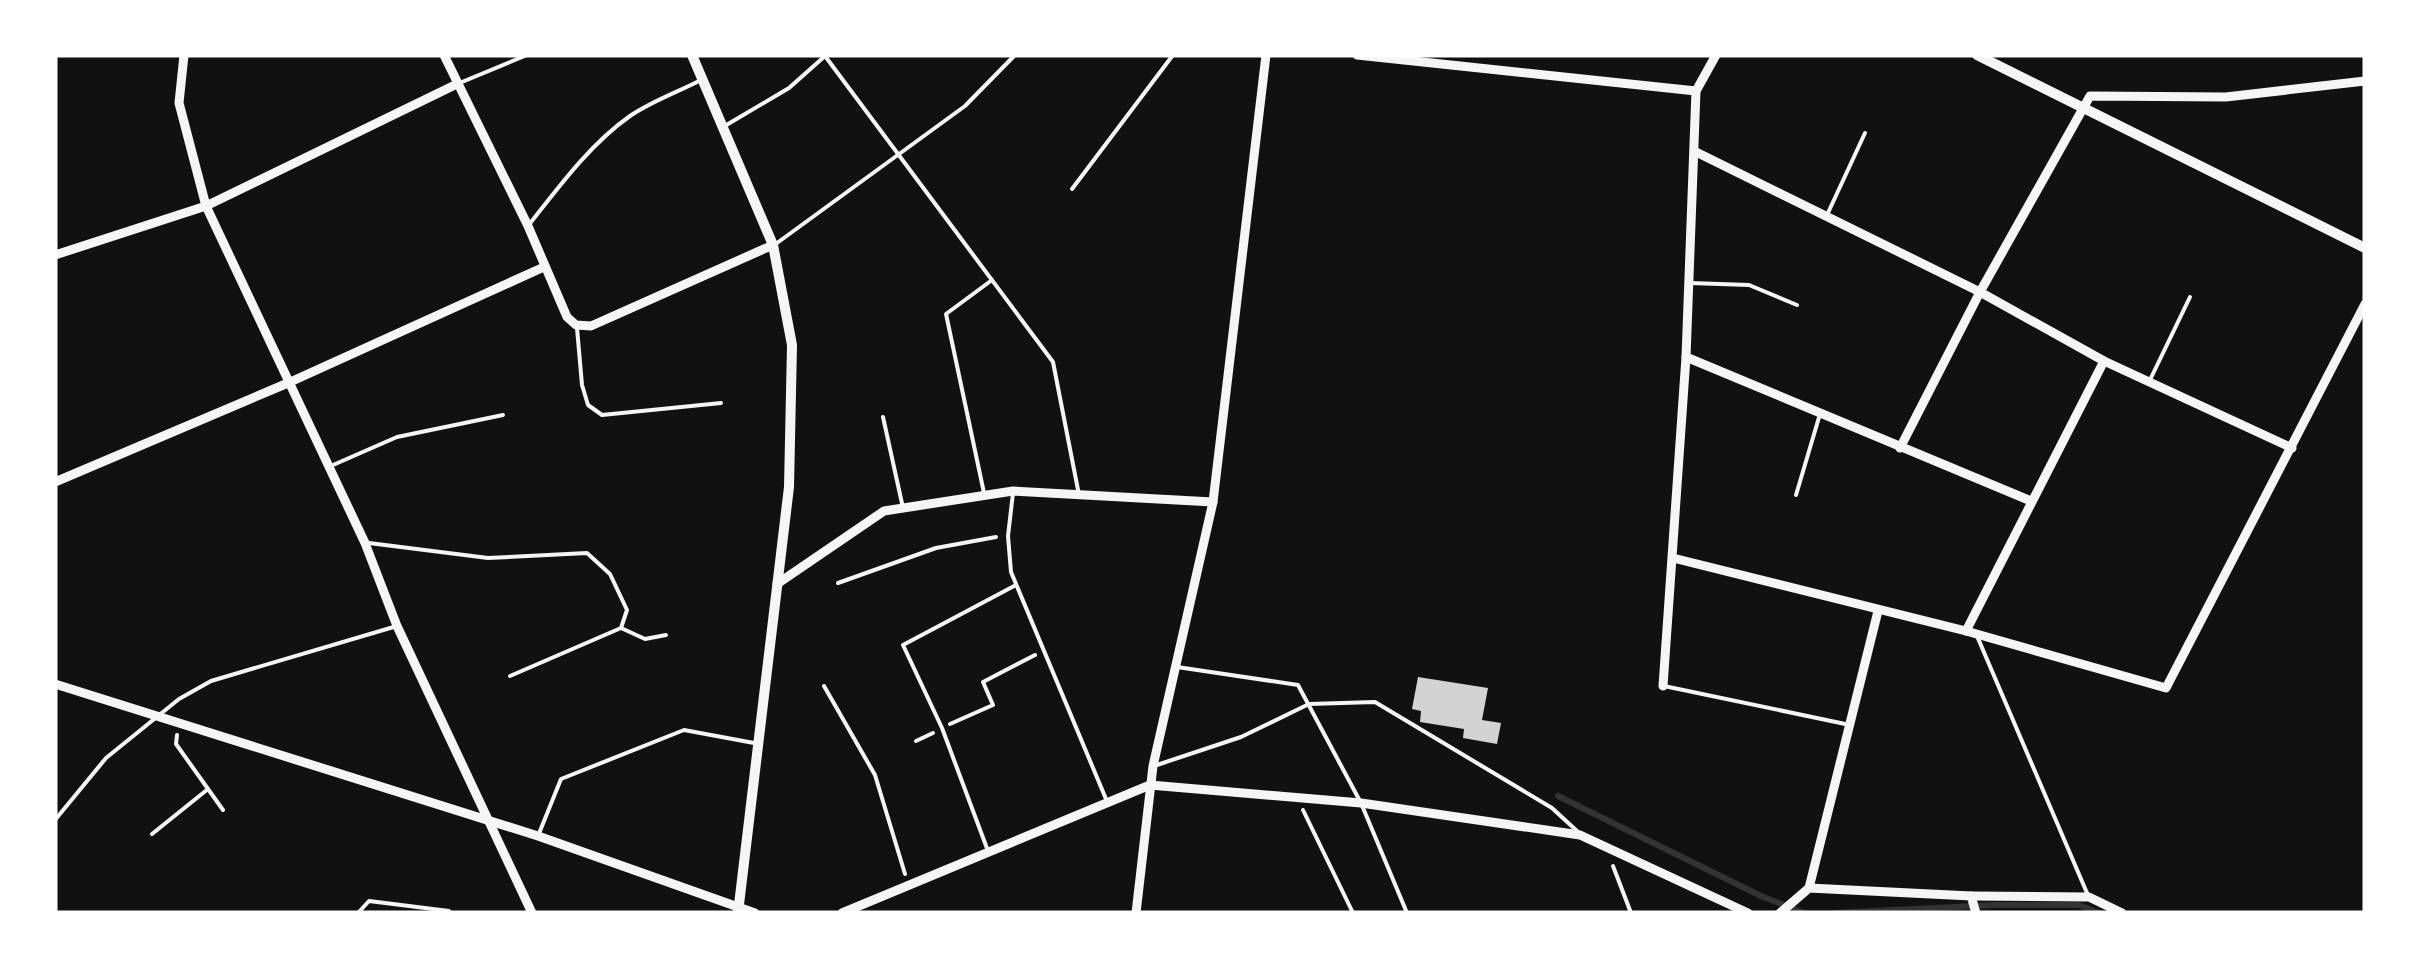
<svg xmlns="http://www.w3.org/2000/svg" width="2420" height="968" font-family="Manrope,sans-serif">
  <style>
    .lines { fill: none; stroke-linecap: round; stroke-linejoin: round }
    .stream { stroke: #333; stroke-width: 6 }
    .building { fill: #d3d3d3 }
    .path { stroke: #f5f5f5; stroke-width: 4 }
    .service { stroke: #f5f5f5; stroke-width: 4 }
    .minor { stroke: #f5f5f5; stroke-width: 9 }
    .tertiary { stroke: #f5f5f5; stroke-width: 10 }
  </style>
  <rect width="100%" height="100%" fill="#111"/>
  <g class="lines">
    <g class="stream">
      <path d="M1558,796l203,100 43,17"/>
      <path d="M1833,913l162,-8h84l20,8"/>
    </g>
  </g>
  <path class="building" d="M1418,677l70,11 -6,32 19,3 -4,21 -34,-6 1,-9 -44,-7 1,-11 -9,-2z"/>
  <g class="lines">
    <g class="path">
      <path d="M838,583l98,-35 60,-11"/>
      <path d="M824,686l51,89 30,99"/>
      <path d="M950,724l43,-19 -10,-23 52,-27"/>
      <path d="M177,735l-1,9 47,66"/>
      <path d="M916,741l17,-8"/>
      <path d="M1303,810l50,103"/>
      <path d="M152,834l56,-45"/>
      <path d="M1613,866l18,47"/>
    </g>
    <g class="service">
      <path d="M825,56l228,306 26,133"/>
      <path d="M462,82l65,-27"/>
      <path d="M723,127l66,-39 36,-32"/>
      <path d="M1072,189l101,-134"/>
      <path d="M1827,215l38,-82"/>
      <path d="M528,226c30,-38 62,-82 102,-110 22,-15 48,-24 71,-36"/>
      <path d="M777,243l188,-137 50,-51"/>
      <path d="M1690,283l59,2 48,20"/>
      <path d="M577,328l5,57 6,20 14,10 119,-12"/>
      <path d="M2149,382l41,-85"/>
      <path d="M883,417l20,91"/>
      <path d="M333,465l64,-28 106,-22"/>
      <path d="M984,493l-38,-179 46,-34"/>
      <path d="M1013,493l-5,43 3,36 95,227"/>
      <path d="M1796,495l24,-81"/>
      <path d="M369,543l119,15 99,-5 23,21 17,36 -6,18 -111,48"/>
      <path d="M621,628l24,11 21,-4"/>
      <path d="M1977,636l110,257"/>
      <path d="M1177,667l121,18 63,118 46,110"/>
      <path d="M1664,686l186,39"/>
      <path d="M1157,765l84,-28 68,-33 66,-2 177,106 25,23"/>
      <path d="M55,820l51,-62 73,-59 32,-18 186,-55"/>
      <path d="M538,836l23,-57 123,-49 70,13"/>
      <path d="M988,851l-46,-123 -39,-83 113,-60"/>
      <path d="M358,913l11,-12 80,10"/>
    </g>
    <g class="minor">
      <path d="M184,55l-5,48 27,103 159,337 32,83 135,287"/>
      <path d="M444,55l84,171 39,91 9,8 15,1 182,-81"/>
      <path d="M1357,55l339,36"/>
      <path d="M1696,152l284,140 124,69 188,87"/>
      <path d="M55,255l151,-49 251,-122"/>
      <path d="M1686,357l345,144"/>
      <path d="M1900,448l80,-156 110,-196 136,1 139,-16"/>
      <path d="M55,482l233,-99 256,-116"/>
      <path d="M1673,558l293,73 200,57 199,-384"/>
      <path d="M777,584l107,-73 129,-20 200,11"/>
      <path d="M1966,631l138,-270"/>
      <path d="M55,684l483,152 217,77"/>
      <path d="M1663,686l23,-329 10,-266 20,-36"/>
      <path d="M1809,888l69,-277"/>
      <path d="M1971,896l118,1 33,16"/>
      <path d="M842,913l308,-128 211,18 219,32 168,78"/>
      <path d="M1136,913l17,-147 60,-264 53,-447"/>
      <path d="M1780,913l29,-25 162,8 5,17"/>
    </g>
    <g class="tertiary">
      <path d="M692,55l81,190 19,100 -3,142 -51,426"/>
      <path d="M1977,55l388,193"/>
    </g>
  </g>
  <rect width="2420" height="968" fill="none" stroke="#ffffff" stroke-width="115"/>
</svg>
